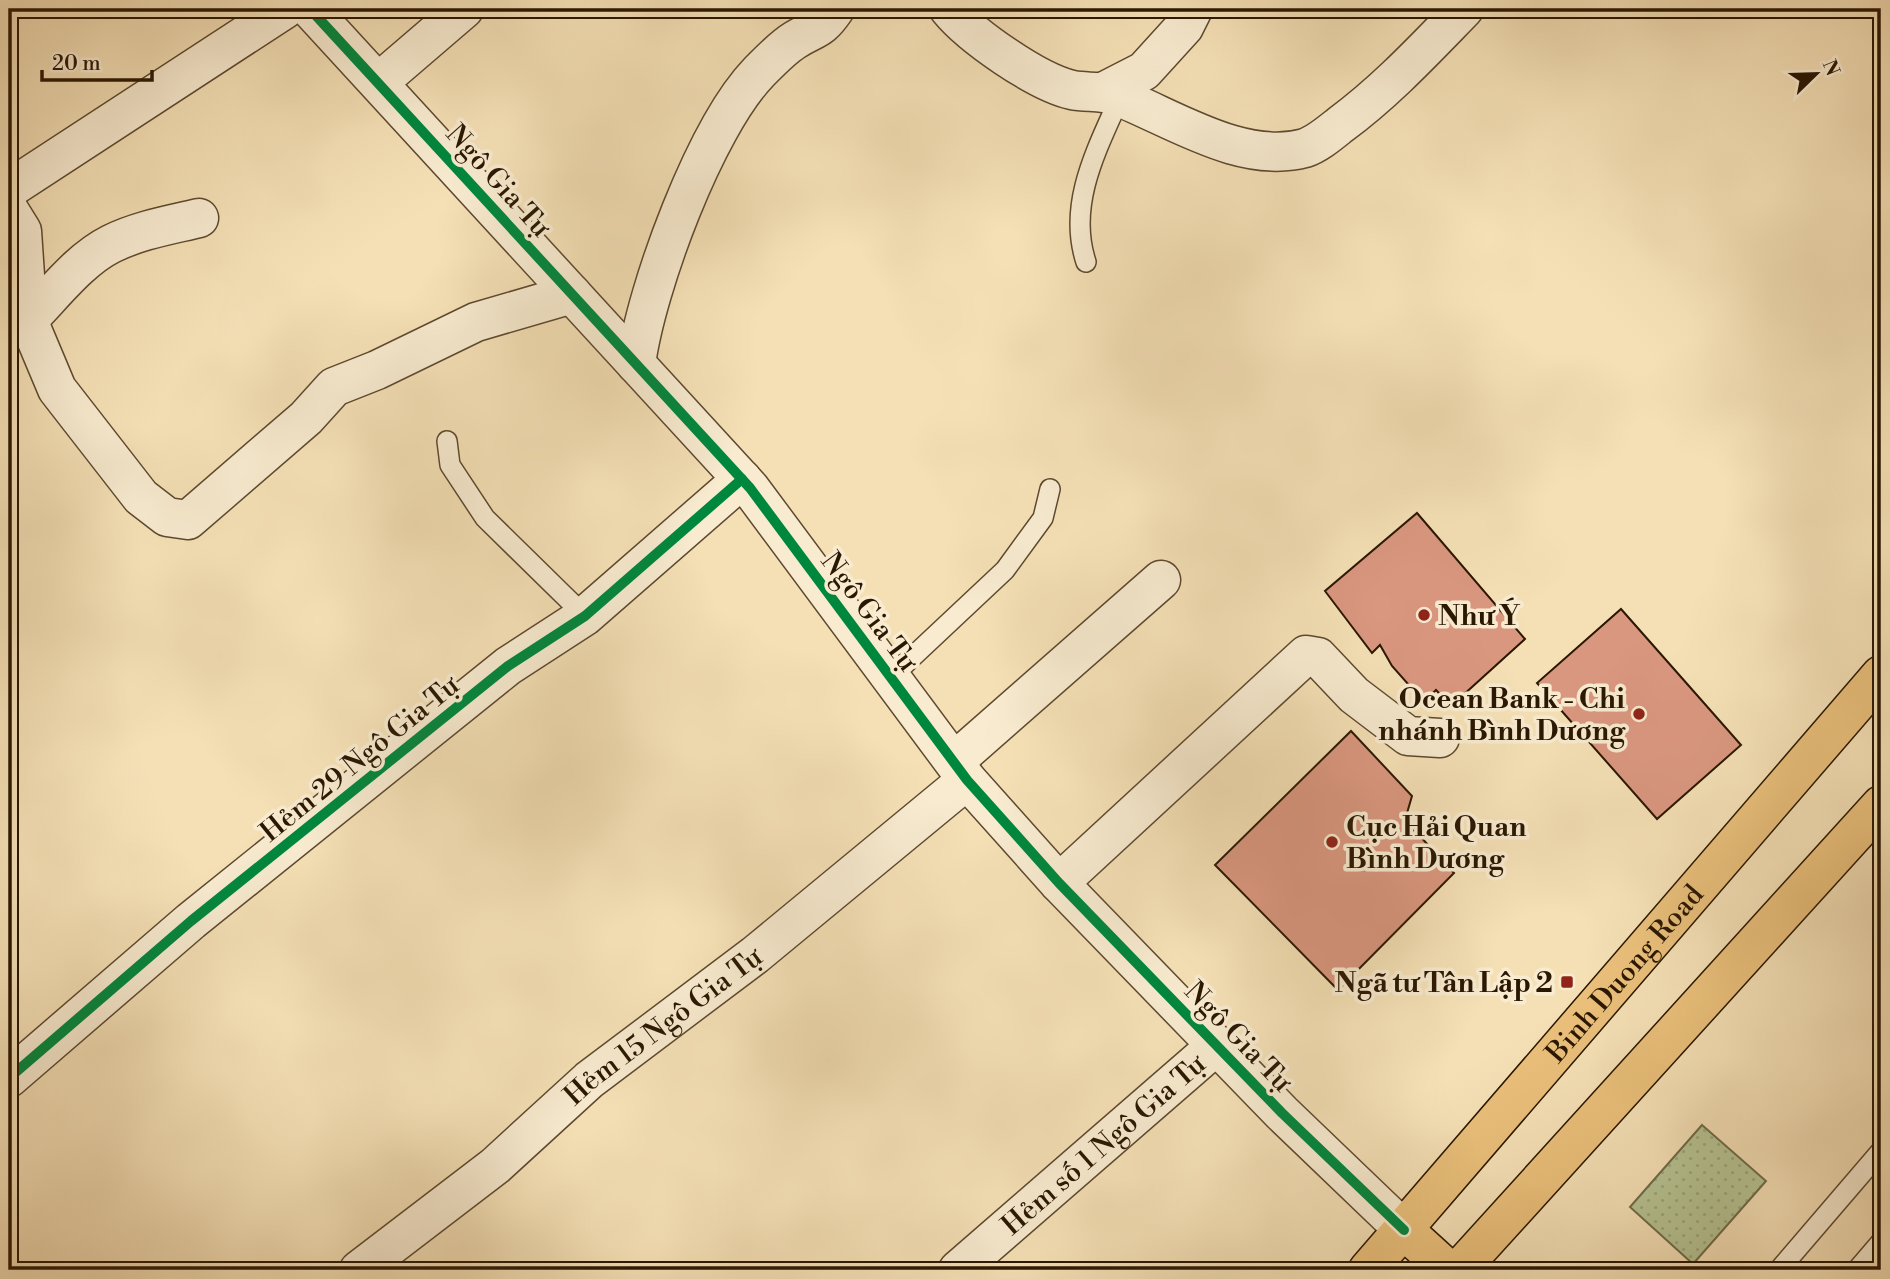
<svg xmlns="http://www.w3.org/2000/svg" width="1890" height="1279" font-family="'Libre Bodoni',serif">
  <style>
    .grass { fill: url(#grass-dots); stroke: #706d4a; stroke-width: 2 }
    .building { fill: #da9780; stroke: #2a1702; stroke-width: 2 }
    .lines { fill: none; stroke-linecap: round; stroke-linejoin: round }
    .service-casing { stroke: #5d492f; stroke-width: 22 }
    .minor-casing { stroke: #5d492f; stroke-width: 41 }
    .trunk-casing { stroke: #2a1702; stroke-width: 41 }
    .service { stroke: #f8ebd0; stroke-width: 19 }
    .minor { stroke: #f8ebd0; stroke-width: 38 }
    .trunk { stroke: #eac07b; stroke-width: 38 }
    .cycleway-casing { stroke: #f8ebd0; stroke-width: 15 }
    .cycleway { stroke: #00873e; stroke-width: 10 }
    .poi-dot { fill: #8f2418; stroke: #f8ebd0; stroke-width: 2.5 }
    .labels { text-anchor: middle; stroke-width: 7; stroke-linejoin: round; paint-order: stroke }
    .street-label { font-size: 28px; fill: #2a1702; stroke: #f8ebd0 }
    .poi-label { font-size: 28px; font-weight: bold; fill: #2a1702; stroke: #f8ebd0; text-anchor: start }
  </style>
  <defs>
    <pattern id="grass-dots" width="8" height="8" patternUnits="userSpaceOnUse" patternTransform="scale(1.75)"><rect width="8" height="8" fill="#b6c393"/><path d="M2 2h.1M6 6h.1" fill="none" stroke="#9da77d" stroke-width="1.8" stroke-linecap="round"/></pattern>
  </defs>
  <rect width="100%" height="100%" fill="#f5e0b6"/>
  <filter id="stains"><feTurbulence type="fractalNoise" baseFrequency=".00286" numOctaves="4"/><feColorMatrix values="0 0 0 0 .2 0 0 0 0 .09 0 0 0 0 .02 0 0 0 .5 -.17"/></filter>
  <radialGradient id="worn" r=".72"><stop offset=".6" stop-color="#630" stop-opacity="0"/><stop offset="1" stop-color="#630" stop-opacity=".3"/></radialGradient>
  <path class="grass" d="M1702,1125l64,56 -73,83 -63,-57z"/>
  <g class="building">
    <path d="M1417,513l108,126 -74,67 -15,-16 -7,7 -14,-5 -23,-26 -12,-21 -8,8 -47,-62z"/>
    <path d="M1621,609l120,136 -84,74 -120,-136z"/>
    <path d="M1351,731l61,65 -7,24 49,53 -116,117 -123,-125z"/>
  </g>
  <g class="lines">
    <defs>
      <g id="service">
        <path d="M1086,262c-19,-58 11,-113 34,-165"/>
        <path d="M447,441l3,24 35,53 100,98"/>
        <path d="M890,678l115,-108 38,-52 7,-29"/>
        <path d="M1779,1270l102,-119"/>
        <path d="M1857,1270l24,-28"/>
      </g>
      <g id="minor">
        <path d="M310,9l440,479 217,292 92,103 223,230 122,117"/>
        <path d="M949,9c22,27 88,73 123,81 16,3 31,0 47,7 55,22 124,68 186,51 12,-4 25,-15 35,-23 46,-34 84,-75 124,-116"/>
        <path d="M379,82l85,-73"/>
        <path d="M1105,91l39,-20 40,-44 9,-18"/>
        <path d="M9,189l276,-180"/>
        <path d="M9,210l13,21 6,89 29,69 84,108 26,20 21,3 118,-102 28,-31 43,-17 99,-48 96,-28"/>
        <path d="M28,320c25,-25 51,-60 83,-76 28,-14 59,-19 88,-26"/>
        <path d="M636,364c10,-76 69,-236 123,-292 10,-10 23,-24 36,-32 21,-13 25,-9 40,-31"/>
        <path d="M956,760l205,-180"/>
        <path d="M1059,883l247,-228 12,2 36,38 54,41 32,2"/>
        <path d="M9,1078l182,-157 317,-255 77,-50 157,-137"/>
        <path id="s1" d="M359,1270l136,-104 94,-86 166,-125 212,-175"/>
        <path id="s2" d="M958,1270l259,-225"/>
      </g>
      <g id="trunk">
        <path d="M1404,1230l44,40"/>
        <path id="s3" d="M1368,1270l513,-595"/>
        <path d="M1459,1270l422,-465"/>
      </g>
    </defs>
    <use href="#service" class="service-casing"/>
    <use href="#minor" class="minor-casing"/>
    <use href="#trunk" class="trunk-casing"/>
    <use href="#service" class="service"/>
    <use href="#minor" class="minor"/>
    <use href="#trunk" class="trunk"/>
    <defs>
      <g id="cycleway">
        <path d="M310,9l440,479 217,292 92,103 223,230 122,117"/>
        <path d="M9,1078l182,-157 317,-255 77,-50 157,-137"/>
      </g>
    </defs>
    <use href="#cycleway" class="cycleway-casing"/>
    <use href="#cycleway" class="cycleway"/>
  </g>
  <g class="poi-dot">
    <circle cx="1424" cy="615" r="7"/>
    <circle cx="1639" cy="714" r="7"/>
    <circle cx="1332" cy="842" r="7"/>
    <rect x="1560" y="975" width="14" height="14" rx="3.5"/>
  </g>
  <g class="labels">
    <g class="street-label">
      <text transform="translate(499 180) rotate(48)" y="10">Ngô Gia Tự</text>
      <text transform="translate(870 611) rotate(53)" y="10">Ngô Gia Tự</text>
      <text transform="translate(359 758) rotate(-39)" y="10">Hẻm 29 Ngô Gia Tự</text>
      <text dy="10" stroke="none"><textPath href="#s3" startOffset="392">Binh Duong Road</textPath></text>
      <text dy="10" stroke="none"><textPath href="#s1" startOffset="390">Hẻm 15 Ngô Gia Tự</textPath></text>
      <text transform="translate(1239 1036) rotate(46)" y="10">Ngô Gia Tự</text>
      <text dy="10" stroke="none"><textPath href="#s2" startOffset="192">Hẻm số 1 Ngô Gia Tự</textPath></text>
    </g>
    <g class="poi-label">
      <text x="1438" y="625">Như Ý</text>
      <text x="1625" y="708" text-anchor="end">Ocean Bank - Chi<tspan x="1625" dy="32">nhánh Bình Dương</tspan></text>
      <text x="1346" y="836">Cục Hải Quan<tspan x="1346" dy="32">Bình Dương</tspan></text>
      <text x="1553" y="992" text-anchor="end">Ngã tư Tân Lập 2</text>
    </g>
  </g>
  <rect width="1890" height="1279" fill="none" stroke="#f5e0b6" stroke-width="35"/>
  <rect x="10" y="10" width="1869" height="1258" fill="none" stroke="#2a1702" stroke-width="3.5"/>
  <rect x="18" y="18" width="1855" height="1244" fill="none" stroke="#2a1702" stroke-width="2"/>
  <g transform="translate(1816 74) rotate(67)" stroke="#f8ebd0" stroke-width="5" paint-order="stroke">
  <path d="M0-5L12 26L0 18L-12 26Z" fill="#2a1702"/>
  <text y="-10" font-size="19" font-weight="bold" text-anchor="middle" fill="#2a1702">N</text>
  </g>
  <path d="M42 70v10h110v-10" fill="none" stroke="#2a1702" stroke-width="3.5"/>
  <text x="52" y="70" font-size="21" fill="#2a1702" stroke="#f8ebd0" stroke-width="5" paint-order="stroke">20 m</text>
  <rect width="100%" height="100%" filter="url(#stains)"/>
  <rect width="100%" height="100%" fill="url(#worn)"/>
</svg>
